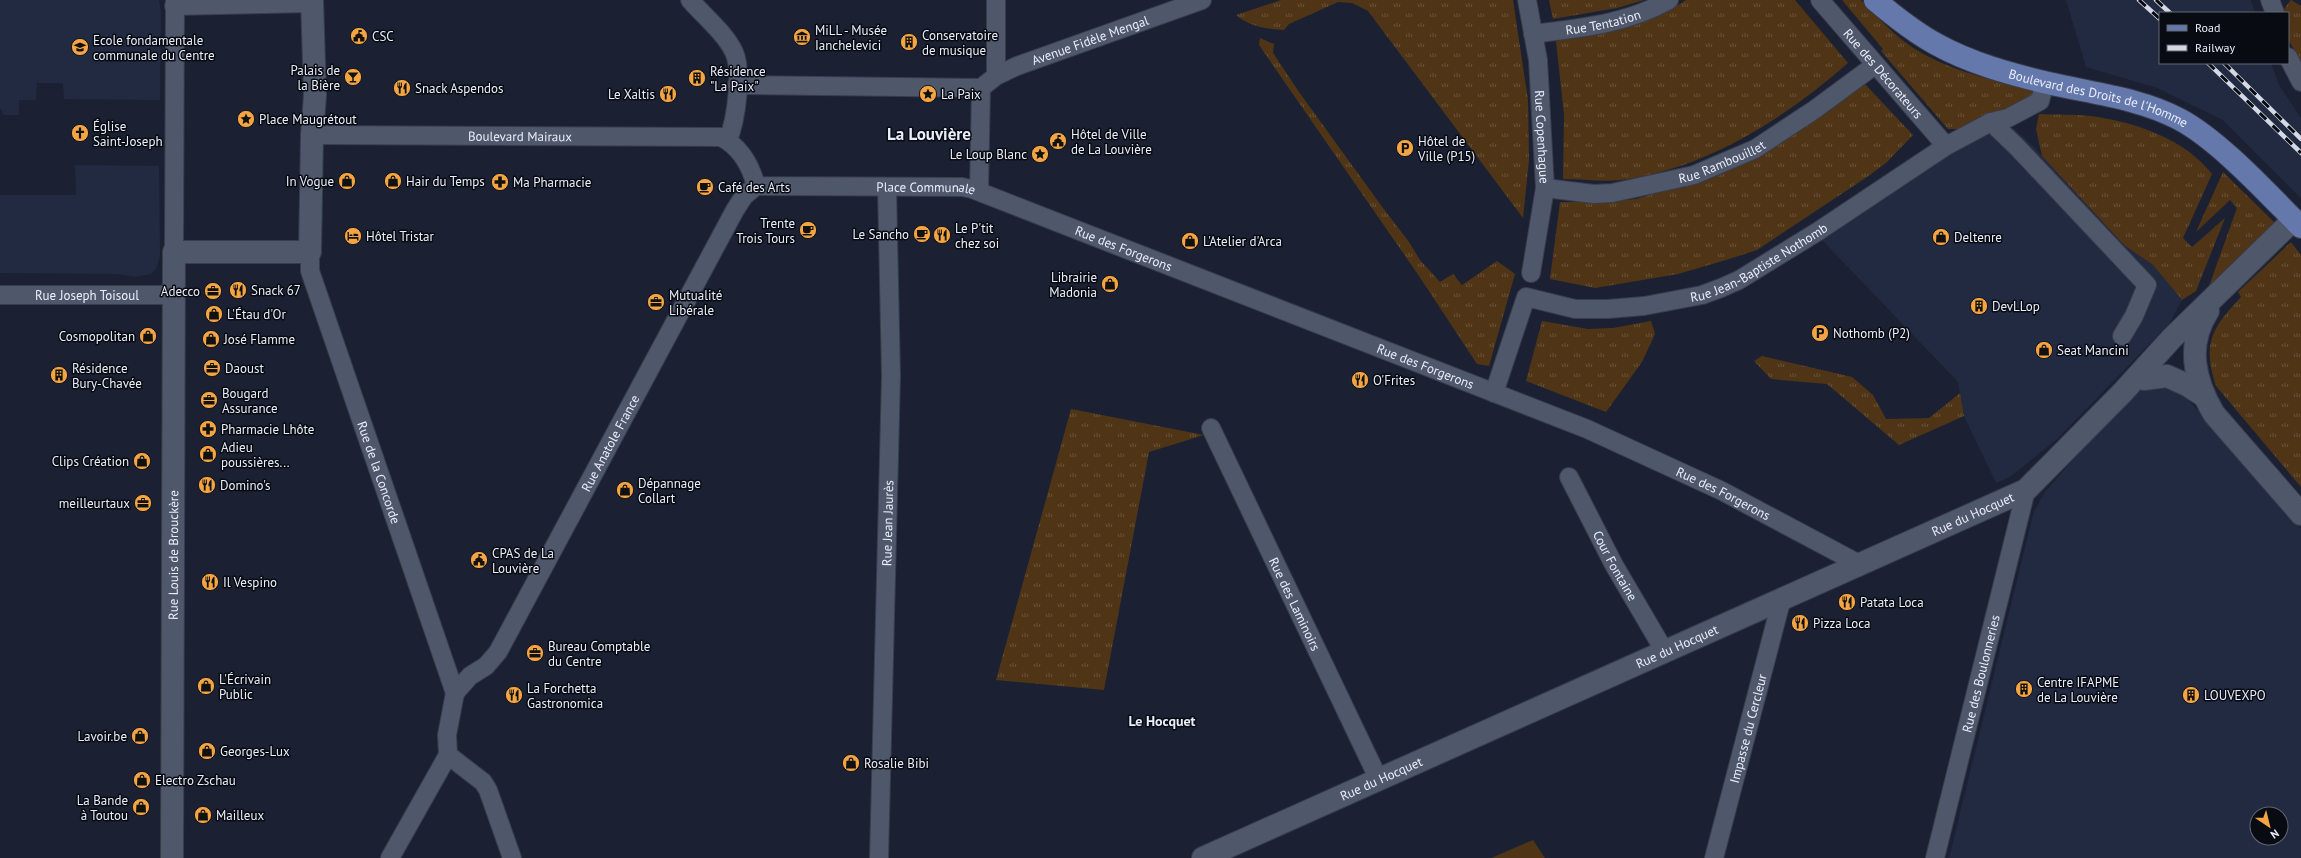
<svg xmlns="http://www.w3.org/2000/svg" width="2301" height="858" font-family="'PT Sans',sans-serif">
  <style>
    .built { fill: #222a41; fill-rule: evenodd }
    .grass { fill: url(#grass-tufts) }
    .park { fill: #4f3516 }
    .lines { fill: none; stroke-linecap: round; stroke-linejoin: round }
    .minor-casing { stroke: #383c4b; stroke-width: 20 }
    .tertiary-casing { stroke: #383c4b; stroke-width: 24 }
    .primary-casing { stroke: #383c4b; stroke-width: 24 }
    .minor { stroke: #4f576b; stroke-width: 18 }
    .tertiary { stroke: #4f576b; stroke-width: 22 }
    .primary { stroke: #6578ac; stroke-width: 22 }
    .rail-casing { stroke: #d3d9e5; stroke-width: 4.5 }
    .rail { stroke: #080b12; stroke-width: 3; stroke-dasharray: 9; stroke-linecap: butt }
    .labels { text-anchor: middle; stroke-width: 3; stroke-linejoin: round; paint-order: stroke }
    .street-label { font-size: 13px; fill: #e9eefa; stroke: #080b12 }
    .poi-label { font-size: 13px; fill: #e9eefa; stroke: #080b12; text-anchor: start }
    .neighbourhood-label { font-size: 14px; font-weight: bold; fill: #e9eefa; stroke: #080b12 }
    .district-label { font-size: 17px; font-weight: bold; fill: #e9eefa; stroke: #080b12 }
  </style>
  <defs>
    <pattern id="grass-tufts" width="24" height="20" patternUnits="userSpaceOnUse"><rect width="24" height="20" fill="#4f3516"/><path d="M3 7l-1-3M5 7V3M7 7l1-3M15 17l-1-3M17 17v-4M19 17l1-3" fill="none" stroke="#685339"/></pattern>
  </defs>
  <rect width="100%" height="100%" fill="#1b2132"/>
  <g class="built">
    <path d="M0,0h159l2,12 -1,88 -96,-1 -1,-16h-26l-1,17h-17v15h-15l-4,-7z"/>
    <path d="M2066,0h185l4,13h-95v50h111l8,22 22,33v80l-78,-78 -66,-32 -71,-21z"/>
    <path d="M2013,128l20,18 91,99 29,20 29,35 -13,24 -113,116 -46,37 -14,6 -32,-67 -6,-34 -136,-142 53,-38 96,-62z"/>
    <path d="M75,165l84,1 1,90 -3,11 -6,7 -15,3 -19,-3 -117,-1v-78h76z"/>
    <path d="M2166,382l15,9 109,128 11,9v330h-352l85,-347 11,-19 52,-60 48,-47zM2257,814h24v24h-24z"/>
  </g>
  <g class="grass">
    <path d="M1281,0h232l15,100 1,60 -6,58 -155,-207 -16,-8 -14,-1 -49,22 -5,6c-17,-1 -34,-3 -48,-15z"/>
    <path d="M1549,0h95l-27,8 -64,11z"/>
    <path d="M1686,0h109l53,63c-64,56 -142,106 -227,117 -19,2 -39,-1 -58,-1l1,-64 -8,-74c45,-8 91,-15 130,-41z"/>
    <path d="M1842,0h19c17,17 33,36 54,49 38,24 84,32 126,43l-14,9 -69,28h-10l-67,-78 2,-2z"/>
    <path d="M2291,0l10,6v56l-13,-23v-26h-7z"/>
    <path d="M1260,38l14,6 -1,9 26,39 84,116 26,34 11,18 20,22 13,-8 9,11 35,-24 18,13 -26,92 -12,-2 -58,-88 -160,-231z"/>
    <path d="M1863,82l50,53 -26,27 -17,13 -113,75 -31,10 -48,14 -83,14 -45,-9 10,-77h45l31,-3 78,-24z"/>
    <path d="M2039,114c17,1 35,0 52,2 43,6 93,22 121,58l-29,64 9,9 33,-29 -29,73 -14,9 -29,-35 -29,-20 -82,-89 -6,-27z"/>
    <path d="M2223,172l53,52 -68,65 29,-81 -7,-8 -34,32z"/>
    <path d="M2291,242l10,13v232l-85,-101c-14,-43 -4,-58 25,-89l-3,-5z"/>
    <path d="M1542,321l46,8 25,-1 38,-7 4,13 -13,28 -36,50 -80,-31z"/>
    <path d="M1762,356l90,21 21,18 13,24 43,-1 31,-25 4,23 -65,29 -72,-61 -56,-5 -17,-18z"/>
    <path d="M1071,409l133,26 -55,17 -45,238 -108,-10z"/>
  </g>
  <path class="park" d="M1533,840l12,18h-54z"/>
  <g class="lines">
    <defs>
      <g id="minor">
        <path d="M690,0c14,16 35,33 44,52 9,20 2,68 -6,88"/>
        <path d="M996,0v76"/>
        <path id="s1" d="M1527,0l11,60 7,128 -14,85"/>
        <path id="s2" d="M1820,0l126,146"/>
        <path d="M2270,0l5,13"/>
        <path d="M174,6l138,-3"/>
        <path id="s3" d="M1533,34c47,-6 94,-10 136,-34"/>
        <path d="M2288,57l13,25"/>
        <path d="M737,85l244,3"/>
        <path id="s4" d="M981,88l15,-12 21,-10 185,-66"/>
        <path d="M1991,122l26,25 130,138 -13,31 -12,20"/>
        <path id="s5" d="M312,135l409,2c19,10 30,29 35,49l206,1 10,2 615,240 135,62 139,74"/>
        <path id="s6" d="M1545,188l49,6 18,-1 82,-18 61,-26 59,-39 61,-45"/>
        <path d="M979,191l2,-103"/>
        <path d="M174,252l1,-252"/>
        <path id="s7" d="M310,252v19l145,422"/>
        <path id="s8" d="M0,295h174"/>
        <path id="s9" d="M1494,393l32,-96 49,12h33l36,-3 58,-11 19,-7 18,-8 78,-48 129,-86 45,-24 17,-4 32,-17 5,-19"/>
        <path id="s10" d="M1211,428l168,352"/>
        <path id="s11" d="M1569,477l45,88 51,87"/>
        <path id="s12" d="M448,755l-1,-20 8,-42 15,-17 16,-10 12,-14 237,-442 9,-14 12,-10"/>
        <path d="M448,755l35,27 5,8 24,68"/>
        <path d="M390,858l58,-103"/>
        <path id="s13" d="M879,858l12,-482 -4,-188"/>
        <path id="s14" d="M1714,858l68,-260"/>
        <path id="s15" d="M1935,858l91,-368"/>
      </g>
      <g id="tertiary">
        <path d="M2208,311c-22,34 -14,69 6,103l87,100"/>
        <path d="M2144,379l23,-3 20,9 17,11"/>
        <path id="s16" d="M172,858l2,-606h136l2,-117 3,-40 -3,-95"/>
        <path id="s17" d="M1203,858l823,-368 96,-97 50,-55 113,-110"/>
      </g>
      <g id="primary">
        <path id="s18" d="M1875,0c19,16 39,32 61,44 34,19 74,30 112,39 43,10 91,15 131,36 40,21 89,75 122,108"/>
      </g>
    </defs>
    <use href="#minor" class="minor-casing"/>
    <use href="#tertiary" class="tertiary-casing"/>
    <use href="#primary" class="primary-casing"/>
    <use href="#minor" class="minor"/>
    <use href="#tertiary" class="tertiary"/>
    <use href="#primary" class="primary"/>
    <defs>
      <g id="rail">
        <path d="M2139,0l21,19"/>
        <path d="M2156,0l14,13"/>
        <path d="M2208,63l93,90"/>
        <path d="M2224,63l77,76"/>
      </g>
    </defs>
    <use href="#rail" class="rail-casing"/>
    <use href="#rail" class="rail"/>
  </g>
  <defs>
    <symbol id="civic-disc" viewBox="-11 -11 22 22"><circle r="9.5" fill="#f3a443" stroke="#080b12"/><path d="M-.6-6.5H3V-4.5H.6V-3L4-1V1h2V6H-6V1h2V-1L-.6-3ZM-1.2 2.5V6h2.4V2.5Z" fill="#111"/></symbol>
    <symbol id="museum-disc" viewBox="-11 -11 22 22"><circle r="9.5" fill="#f3a443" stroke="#080b12"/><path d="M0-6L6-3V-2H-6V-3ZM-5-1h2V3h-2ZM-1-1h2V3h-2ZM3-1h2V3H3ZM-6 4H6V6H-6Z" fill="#111"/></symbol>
    <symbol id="building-disc" viewBox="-11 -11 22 22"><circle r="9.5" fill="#f3a443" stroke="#080b12"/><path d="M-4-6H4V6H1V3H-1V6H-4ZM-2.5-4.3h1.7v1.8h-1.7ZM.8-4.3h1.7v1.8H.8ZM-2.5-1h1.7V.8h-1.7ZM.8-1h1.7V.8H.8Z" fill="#111"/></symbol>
    <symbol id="school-disc" viewBox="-11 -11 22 22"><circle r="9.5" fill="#f3a443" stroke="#080b12"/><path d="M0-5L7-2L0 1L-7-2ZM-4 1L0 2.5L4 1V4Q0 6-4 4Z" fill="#111"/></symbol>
    <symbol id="bar-disc" viewBox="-11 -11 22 22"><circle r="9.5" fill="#f3a443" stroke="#080b12"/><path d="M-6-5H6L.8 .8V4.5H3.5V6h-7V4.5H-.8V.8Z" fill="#111"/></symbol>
    <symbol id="restaurant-disc" viewBox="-11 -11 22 22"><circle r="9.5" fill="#f3a443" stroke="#080b12"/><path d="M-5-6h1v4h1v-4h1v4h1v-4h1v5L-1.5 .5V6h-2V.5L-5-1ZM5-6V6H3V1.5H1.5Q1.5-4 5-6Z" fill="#111"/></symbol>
    <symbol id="sight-disc" viewBox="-11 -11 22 22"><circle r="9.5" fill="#f3a443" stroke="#080b12"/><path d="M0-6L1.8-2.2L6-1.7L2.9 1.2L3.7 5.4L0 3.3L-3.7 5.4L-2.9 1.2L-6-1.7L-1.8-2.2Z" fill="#111"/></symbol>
    <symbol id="church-disc" viewBox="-11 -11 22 22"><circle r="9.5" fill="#f3a443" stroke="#080b12"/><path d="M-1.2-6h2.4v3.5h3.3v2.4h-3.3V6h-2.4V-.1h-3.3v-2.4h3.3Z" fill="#111"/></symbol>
    <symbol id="parking-disc" viewBox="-11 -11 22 22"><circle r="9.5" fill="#f3a443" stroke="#080b12"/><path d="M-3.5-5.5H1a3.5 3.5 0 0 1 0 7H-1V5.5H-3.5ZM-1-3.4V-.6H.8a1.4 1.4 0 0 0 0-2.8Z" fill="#111"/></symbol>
    <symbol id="shop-disc" viewBox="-11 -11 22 22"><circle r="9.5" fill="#f3a443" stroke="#080b12"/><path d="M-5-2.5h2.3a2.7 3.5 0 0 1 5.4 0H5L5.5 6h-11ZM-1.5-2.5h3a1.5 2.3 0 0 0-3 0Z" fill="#111"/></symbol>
    <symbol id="pharmacy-disc" viewBox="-11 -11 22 22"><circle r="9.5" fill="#f3a443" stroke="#080b12"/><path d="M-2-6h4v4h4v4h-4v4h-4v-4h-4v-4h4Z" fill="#111"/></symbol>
    <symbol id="cafe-disc" viewBox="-11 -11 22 22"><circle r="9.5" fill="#f3a443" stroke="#080b12"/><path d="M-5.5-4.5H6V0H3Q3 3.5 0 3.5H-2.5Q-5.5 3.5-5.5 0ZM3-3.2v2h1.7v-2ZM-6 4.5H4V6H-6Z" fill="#111"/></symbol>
    <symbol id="hotel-disc" viewBox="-11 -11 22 22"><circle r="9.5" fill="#f3a443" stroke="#080b12"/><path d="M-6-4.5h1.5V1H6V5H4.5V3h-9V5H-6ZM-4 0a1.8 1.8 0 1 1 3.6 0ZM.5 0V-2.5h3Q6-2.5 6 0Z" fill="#111"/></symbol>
    <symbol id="office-disc" viewBox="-11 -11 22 22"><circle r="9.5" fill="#f3a443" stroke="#080b12"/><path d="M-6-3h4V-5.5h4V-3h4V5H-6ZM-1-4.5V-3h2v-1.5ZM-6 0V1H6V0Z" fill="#111"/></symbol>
  </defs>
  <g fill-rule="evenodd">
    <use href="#civic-disc" x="349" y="26" width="20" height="20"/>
    <use href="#museum-disc" x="792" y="27" width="20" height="20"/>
    <use href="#building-disc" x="899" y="32" width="20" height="20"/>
    <use href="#school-disc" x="70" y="37" width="20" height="20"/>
    <use href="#bar-disc" x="343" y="67" width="20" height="20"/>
    <use href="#building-disc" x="687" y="68" width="20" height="20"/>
    <use href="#restaurant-disc" x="392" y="78" width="20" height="20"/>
    <use href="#restaurant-disc" x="658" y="84" width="20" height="20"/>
    <use href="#sight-disc" x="918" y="84" width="20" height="20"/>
    <use href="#sight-disc" x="236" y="109" width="20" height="20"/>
    <use href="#church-disc" x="70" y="123" width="20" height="20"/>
    <use href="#civic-disc" x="1048" y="131" width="20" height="20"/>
    <use href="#parking-disc" x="1395" y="138" width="20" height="20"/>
    <use href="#sight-disc" x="1030" y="144" width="20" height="20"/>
    <use href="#shop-disc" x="337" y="171" width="20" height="20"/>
    <use href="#shop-disc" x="383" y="171" width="20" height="20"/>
    <use href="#pharmacy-disc" x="490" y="172" width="20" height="20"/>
    <use href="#cafe-disc" x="695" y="177" width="20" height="20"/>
    <use href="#cafe-disc" x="798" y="220" width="20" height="20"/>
    <use href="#cafe-disc" x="912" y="224" width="20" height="20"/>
    <use href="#restaurant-disc" x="932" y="225" width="20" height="20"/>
    <use href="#hotel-disc" x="343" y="226" width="20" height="20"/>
    <use href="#shop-disc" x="1931" y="227" width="20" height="20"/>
    <use href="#shop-disc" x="1180" y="231" width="20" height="20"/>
    <use href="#shop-disc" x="1100" y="274" width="20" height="20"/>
    <use href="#restaurant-disc" x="228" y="280" width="20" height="20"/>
    <use href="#office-disc" x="203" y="281" width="20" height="20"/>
    <use href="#office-disc" x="646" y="292" width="20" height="20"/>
    <use href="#building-disc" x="1969" y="296" width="20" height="20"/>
    <use href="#shop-disc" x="204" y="304" width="20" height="20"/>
    <use href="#parking-disc" x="1810" y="323" width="20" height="20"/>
    <use href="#shop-disc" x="138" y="326" width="20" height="20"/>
    <use href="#shop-disc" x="201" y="329" width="20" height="20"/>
    <use href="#shop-disc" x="2034" y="340" width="20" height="20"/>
    <use href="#office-disc" x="202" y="358" width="20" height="20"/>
    <use href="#building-disc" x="49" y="365" width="20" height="20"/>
    <use href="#restaurant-disc" x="1350" y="370" width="20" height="20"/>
    <use href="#office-disc" x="199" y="390" width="20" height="20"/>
    <use href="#pharmacy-disc" x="198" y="419" width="20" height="20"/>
    <use href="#shop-disc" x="198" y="444" width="20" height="20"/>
    <use href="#shop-disc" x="132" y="451" width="20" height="20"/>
    <use href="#restaurant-disc" x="197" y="475" width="20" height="20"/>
    <use href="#shop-disc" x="615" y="480" width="20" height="20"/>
    <use href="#office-disc" x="133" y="493" width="20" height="20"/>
    <use href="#civic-disc" x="469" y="550" width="20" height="20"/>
    <use href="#restaurant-disc" x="200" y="572" width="20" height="20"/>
    <use href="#restaurant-disc" x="1837" y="592" width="20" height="20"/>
    <use href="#restaurant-disc" x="1790" y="613" width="20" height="20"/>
    <use href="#office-disc" x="525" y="643" width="20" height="20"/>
    <use href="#shop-disc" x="196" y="676" width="20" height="20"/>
    <use href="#building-disc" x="2014" y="679" width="20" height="20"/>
    <use href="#restaurant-disc" x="504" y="685" width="20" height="20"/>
    <use href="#building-disc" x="2181" y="685" width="20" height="20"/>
    <use href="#shop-disc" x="130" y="726" width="20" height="20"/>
    <use href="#shop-disc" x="197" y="741" width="20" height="20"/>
    <use href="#shop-disc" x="841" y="753" width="20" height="20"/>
    <use href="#shop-disc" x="132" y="770" width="20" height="20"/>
    <use href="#shop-disc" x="131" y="797" width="20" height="20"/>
    <use href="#shop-disc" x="193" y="805" width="20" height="20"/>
  </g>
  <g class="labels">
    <g class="street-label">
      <text dy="5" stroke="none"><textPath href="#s3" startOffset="71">Rue Tentation</textPath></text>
      <text dy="5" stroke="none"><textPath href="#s4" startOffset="120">Avenue Fidèle Mengal</textPath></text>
      <text dy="5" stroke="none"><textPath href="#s2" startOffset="97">Rue des Décorateurs</textPath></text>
      <text dy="5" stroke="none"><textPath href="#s18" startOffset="247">Boulevard des Droits de l'Homme</textPath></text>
      <text dy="5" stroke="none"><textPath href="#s5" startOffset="208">Boulevard Mairaux</textPath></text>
      <text dy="5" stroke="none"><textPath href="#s1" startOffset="138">Rue Copenhague</textPath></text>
      <text dy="5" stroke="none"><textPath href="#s6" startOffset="182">Rue Rambouillet</textPath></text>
      <text dy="5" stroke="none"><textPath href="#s5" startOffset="641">Place Communale</textPath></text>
      <text dy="5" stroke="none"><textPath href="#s5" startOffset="850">Rue des Forgerons</textPath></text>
      <text dy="5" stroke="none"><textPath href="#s9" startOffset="345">Rue Jean-Baptiste Nothomb</textPath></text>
      <text dy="5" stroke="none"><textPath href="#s8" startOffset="87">Rue Joseph Toisoul</textPath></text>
      <text dy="5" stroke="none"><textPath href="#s5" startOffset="1174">Rue des Forgerons</textPath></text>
      <text dy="5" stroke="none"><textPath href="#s12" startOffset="360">Rue Anatole France</textPath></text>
      <text dy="5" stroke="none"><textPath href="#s7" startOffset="232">Rue de la Concorde</textPath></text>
      <text dy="5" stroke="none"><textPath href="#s5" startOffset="1498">Rue des Forgerons</textPath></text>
      <text dy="5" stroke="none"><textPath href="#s17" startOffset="843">Rue du Hocquet</textPath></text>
      <text dy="5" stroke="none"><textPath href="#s13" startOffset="335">Rue Jean Jaurès</textPath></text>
      <text dy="5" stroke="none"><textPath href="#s16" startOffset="303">Rue Louis de Brouckère</textPath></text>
      <text dy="5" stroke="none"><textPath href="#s11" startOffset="100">Cour Fontaine</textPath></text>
      <text dy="5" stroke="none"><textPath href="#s10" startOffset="195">Rue des Laminoirs</textPath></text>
      <text dy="5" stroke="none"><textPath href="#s17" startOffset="519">Rue du Hocquet</textPath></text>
      <text dy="5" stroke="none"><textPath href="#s15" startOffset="190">Rue des Boulonneries</textPath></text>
      <text dy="5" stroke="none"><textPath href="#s14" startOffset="134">Impasse du Cercleur</textPath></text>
      <text dy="5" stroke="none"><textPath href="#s17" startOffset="195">Rue du Hocquet</textPath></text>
    </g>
    <g class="poi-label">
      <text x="815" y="35">MiLL - Musée<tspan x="815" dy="15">Ianchelevici</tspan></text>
      <text x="922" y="40">Conservatoire<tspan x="922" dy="15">de musique</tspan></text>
      <text x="372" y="41">CSC</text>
      <text x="93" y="45">Ecole fondamentale<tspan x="93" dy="15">communale du Centre</tspan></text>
      <text x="340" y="75" text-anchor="end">Palais de<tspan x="340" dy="15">la Bière</tspan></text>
      <text x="710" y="76">Résidence<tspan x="710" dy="15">"La Paix"</tspan></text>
      <text x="415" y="93">Snack Aspendos</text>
      <text x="655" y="99" text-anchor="end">Le Xaltis</text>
      <text x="941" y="99">La Paix</text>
      <text x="259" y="124">Place Maugrétout</text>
      <text x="93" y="131">Église<tspan x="93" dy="15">Saint-Joseph</tspan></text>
      <text x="1071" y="139">Hôtel de Ville<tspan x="1071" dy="15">de La Louvière</tspan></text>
      <text x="1418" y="146">Hôtel de<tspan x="1418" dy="15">Ville (P15)</tspan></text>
      <text x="1027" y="159" text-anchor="end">Le Loup Blanc</text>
      <text x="334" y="186" text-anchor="end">In Vogue</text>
      <text x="406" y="186">Hair du Temps</text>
      <text x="513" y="187">Ma Pharmacie</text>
      <text x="718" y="192">Café des Arts</text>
      <text x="795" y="228" text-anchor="end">Trente<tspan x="795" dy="15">Trois Tours</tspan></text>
      <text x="955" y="233">Le P'tit<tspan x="955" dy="15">chez soi</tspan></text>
      <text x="909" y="239" text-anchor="end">Le Sancho</text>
      <text x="366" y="241">Hôtel Tristar</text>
      <text x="1954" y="242">Deltenre</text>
      <text x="1203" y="246">L'Atelier d'Arca</text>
      <text x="1097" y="282" text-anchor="end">Librairie<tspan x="1097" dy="15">Madonia</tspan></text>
      <text x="251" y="295">Snack 67</text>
      <text x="200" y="296" text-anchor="end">Adecco</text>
      <text x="669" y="300">Mutualité<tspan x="669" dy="15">Libérale</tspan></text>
      <text x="1992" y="311">DevLLop</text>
      <text x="227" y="319">L'Étau d'Or</text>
      <text x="1833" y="338">Nothomb (P2)</text>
      <text x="135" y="341" text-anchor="end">Cosmopolitan</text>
      <text x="224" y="344">José Flamme</text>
      <text x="2057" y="355">Seat Mancini</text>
      <text x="72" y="373">Résidence<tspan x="72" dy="15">Bury-Chavée</tspan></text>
      <text x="225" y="373">Daoust</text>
      <text x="1373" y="385">O'Frites</text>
      <text x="222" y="398">Bougard<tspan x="222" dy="15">Assurance</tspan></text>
      <text x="221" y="434">Pharmacie Lhôte</text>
      <text x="221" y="452">Adieu<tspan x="221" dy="15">poussières...</tspan></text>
      <text x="129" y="466" text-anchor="end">Clips Création</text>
      <text x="638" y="488">Dépannage<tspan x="638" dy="15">Collart</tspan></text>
      <text x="220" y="490">Domino's</text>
      <text x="130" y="508" text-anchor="end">meilleurtaux</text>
      <text x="492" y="558">CPAS de La<tspan x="492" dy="15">Louvière</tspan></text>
      <text x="223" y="587">Il Vespino</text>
      <text x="1860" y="607">Patata Loca</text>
      <text x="1813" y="628">Pizza Loca</text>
      <text x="548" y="651">Bureau Comptable<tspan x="548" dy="15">du Centre</tspan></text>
      <text x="219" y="684">L'Écrivain<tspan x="219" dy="15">Public</tspan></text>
      <text x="2037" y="687">Centre IFAPME<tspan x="2037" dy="15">de La Louvière</tspan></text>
      <text x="527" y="693">La Forchetta<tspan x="527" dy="15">Gastronomica</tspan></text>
      <text x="2204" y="700">LOUVEXPO</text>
      <text x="127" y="741" text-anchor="end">Lavoir.be</text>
      <text x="220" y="756">Georges-Lux</text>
      <text x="864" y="768">Rosalie Bibi</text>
      <text x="155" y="785">Electro Zschau</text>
      <text x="128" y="805" text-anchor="end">La Bande<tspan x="128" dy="15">à Toutou</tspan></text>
      <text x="216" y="820">Mailleux</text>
    </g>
    <g class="neighbourhood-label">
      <text x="1162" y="726">Le Hocquet</text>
    </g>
    <g class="district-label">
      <text x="929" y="140">La Louvière</text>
    </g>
  </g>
  <rect x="2159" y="12" width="130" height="52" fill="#080b12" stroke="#62666f"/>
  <rect x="2167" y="25" width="20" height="6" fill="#6578ac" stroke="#62666f"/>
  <text x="2195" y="32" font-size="12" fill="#e9eefa">Road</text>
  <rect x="2167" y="45" width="20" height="6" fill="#d3d9e5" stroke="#62666f"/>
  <text x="2195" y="52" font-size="12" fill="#e9eefa">Railway</text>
  <g transform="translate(2269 826) rotate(145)"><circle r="19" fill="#080b12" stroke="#62666f"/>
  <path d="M0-3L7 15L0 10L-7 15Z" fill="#f3a443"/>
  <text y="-6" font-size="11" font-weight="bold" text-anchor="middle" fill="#e9eefa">N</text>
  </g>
</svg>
